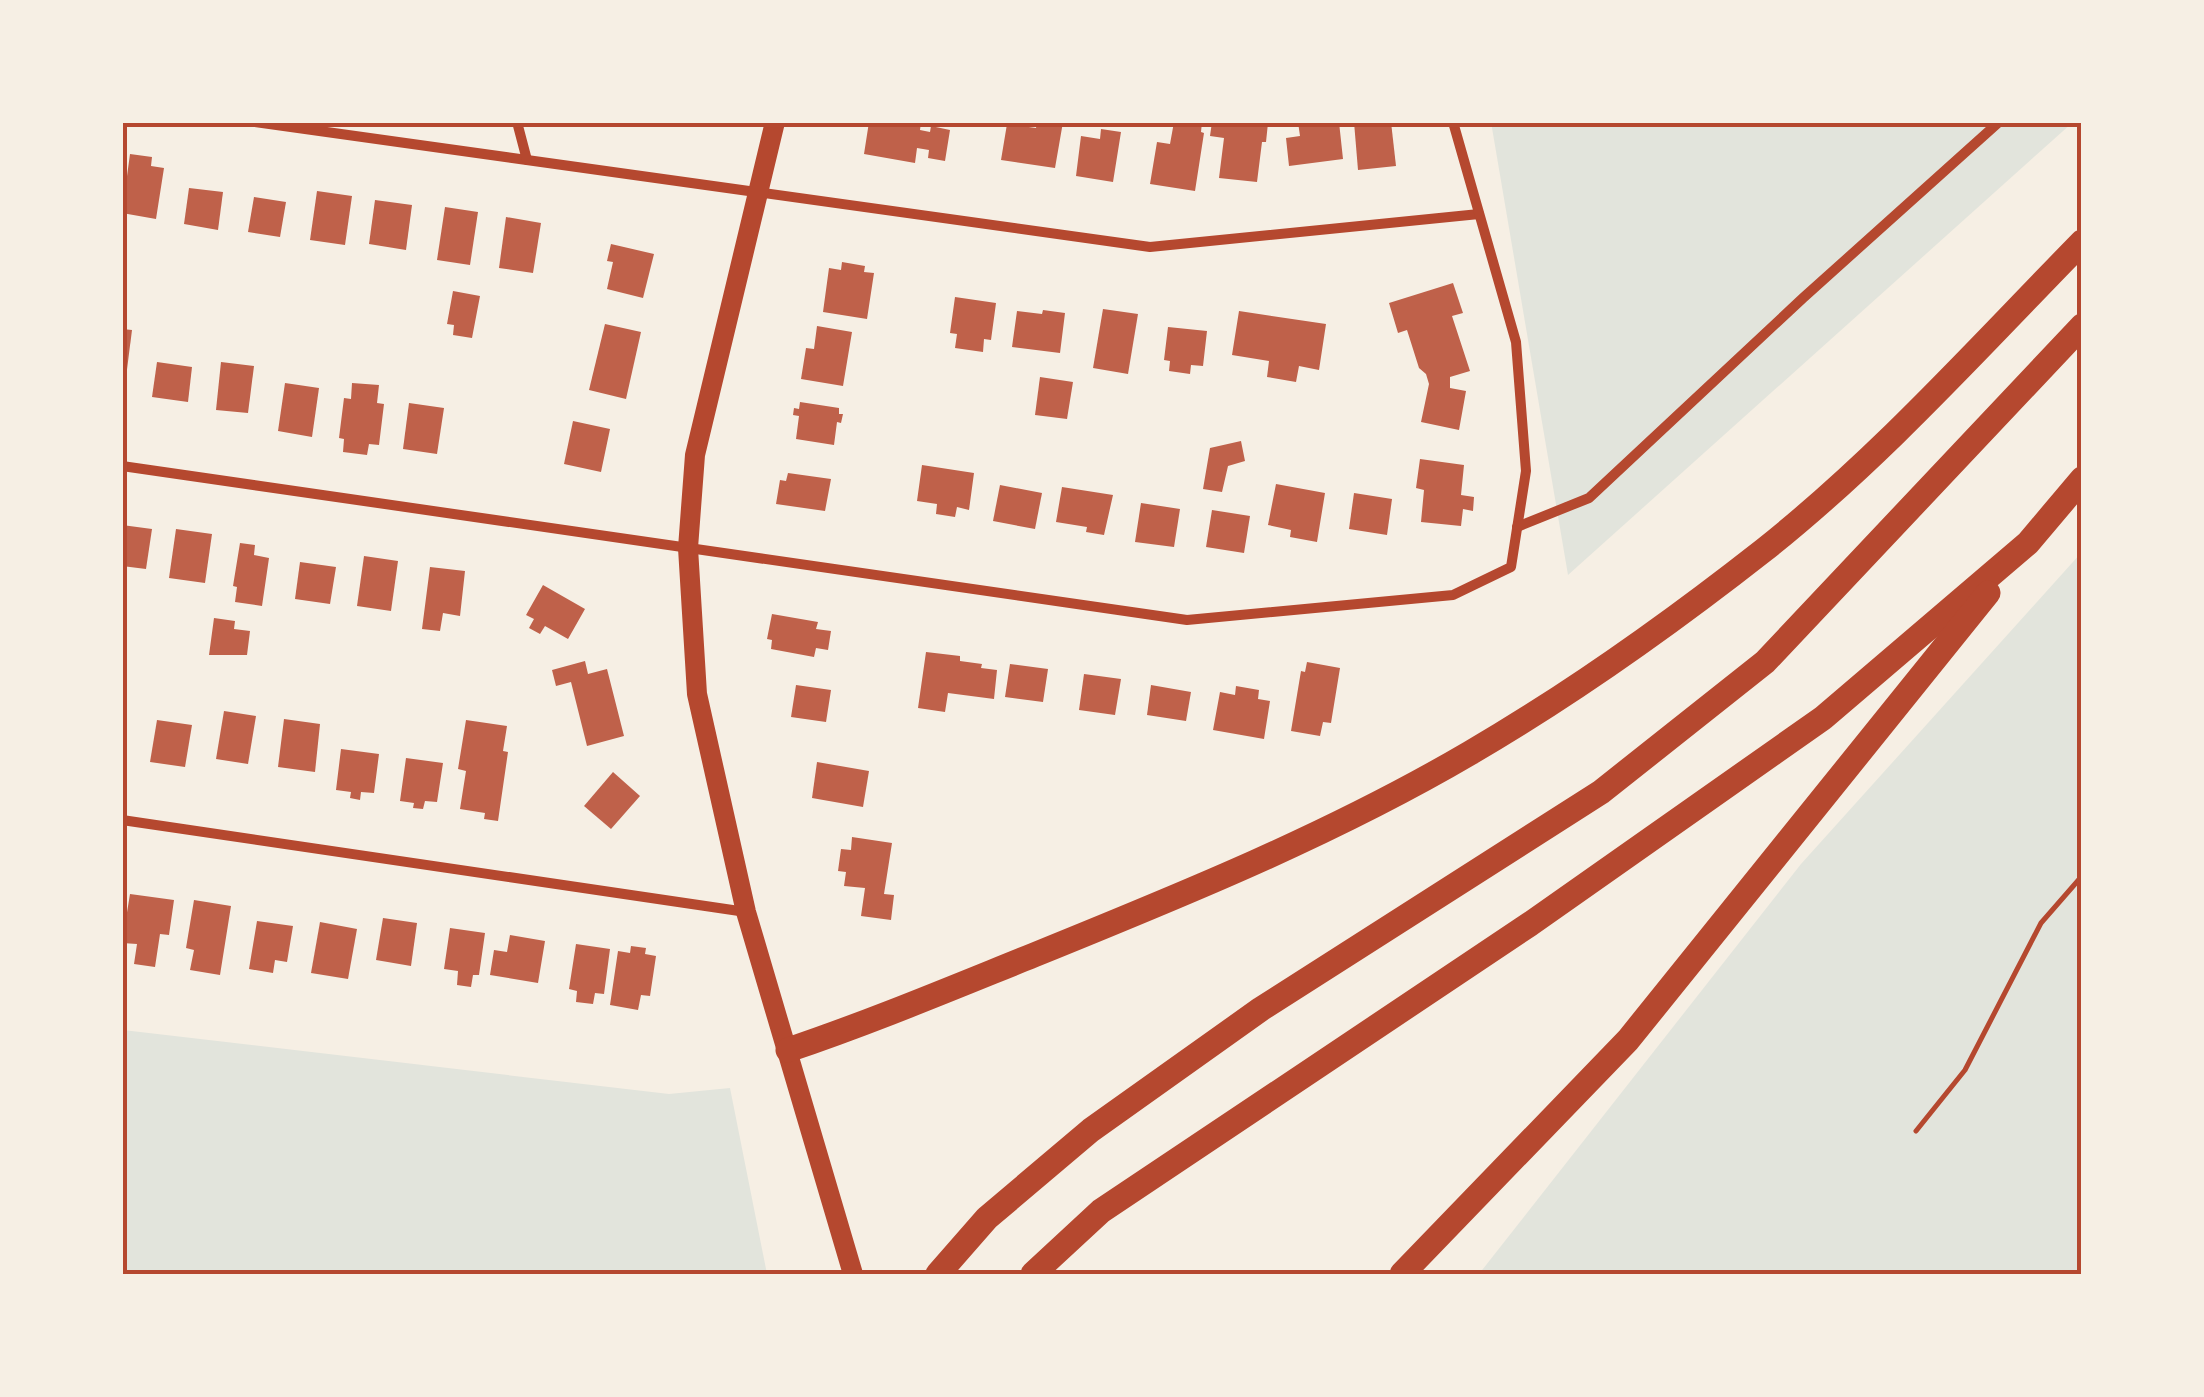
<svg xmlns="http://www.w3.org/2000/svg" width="2204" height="1397" font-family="Roboto,sans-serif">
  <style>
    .green { fill: #e2e4dc }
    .building { fill: #bf614a }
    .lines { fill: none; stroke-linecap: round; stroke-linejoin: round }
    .path { stroke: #b5482f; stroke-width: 5 }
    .minor { stroke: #b5482f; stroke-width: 10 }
    .secondary { stroke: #b5482f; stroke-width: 20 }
    .motorway { stroke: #b5482f; stroke-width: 25 }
    .neatline { fill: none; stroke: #b5482f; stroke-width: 4 }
  </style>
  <rect width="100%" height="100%" fill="#f6efe4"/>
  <g class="green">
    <path d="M1491,122l581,1 -504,452z"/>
    <path d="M2081,553v721h-602l322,-410z"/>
    <path d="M123,1030l546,64 61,-6 37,186h-644z"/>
  </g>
  <g class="building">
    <path d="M869,122h52l-1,8 10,2 1,-6 19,4 -5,31 -17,-3 1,-8 -12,-2 -2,15 -51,-9z"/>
    <path d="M1037,122h26l-8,46 -54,-8 6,-36 29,4z"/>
    <path d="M1174,122h28l-1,10 3,1 -9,58 -45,-7 7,-42 13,2z"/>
    <path d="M1212,122l56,1 -2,19h-4l-5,40 -38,-4 5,-40 -14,-2z"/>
    <path d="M1298,122h41l4,37 -54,7 -3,-28 14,-2z"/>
    <path d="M1354,122h37l5,44 -38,4z"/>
    <path d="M1101,129l20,3 -8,50 -37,-6 5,-40 19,3z"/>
    <path d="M130,154l22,3 -1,9 13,2 -8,51 -34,-6z"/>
    <path d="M189,188l34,4 -5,38 -34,-6z"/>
    <path d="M317,191l35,5 -7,49 -35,-5z"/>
    <path d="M254,197l32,5 -6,35 -32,-5z"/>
    <path d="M375,200l37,5 -6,45 -37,-6z"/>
    <path d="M445,207l33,5 -8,53 -33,-5z"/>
    <path d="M506,217l35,6 -8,50 -34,-5z"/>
    <path d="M611,244l43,10 -11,44 -36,-9 6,-27 -6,-1z"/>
    <path d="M842,262l23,4 -1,6 10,1 -7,46 -44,-7 6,-44 12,2z"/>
    <path d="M1453,283l10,30 -11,3 18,55 -20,6v11l16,3 -7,39 -38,-8 8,-38 -3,-10 -7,-6 -12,-38 -9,3 -9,-30z"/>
    <path d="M453,291l27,5 -8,42 -19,-3 1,-10 -7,-1z"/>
    <path d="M955,297l41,6 -5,37 -7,-1 -1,13 -28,-4 2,-14 -7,-1z"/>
    <path d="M1103,309l35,5 -10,60 -35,-6z"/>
    <path d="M1043,310l22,3 -5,40 -48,-6 5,-36 25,3z"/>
    <path d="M1239,311l87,13 -7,46 -20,-4 -3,16 -29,-5 2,-16 -37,-6z"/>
    <path d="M605,324l36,8 -15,67 -37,-9z"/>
    <path d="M817,326l35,6 -9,54 -42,-7 5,-31 8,1z"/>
    <path d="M1168,327l39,4 -4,35 -12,-1 -1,9 -21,-3 1,-10 -6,-1z"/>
    <path d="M122,329l10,1 -7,55h-3z"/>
    <path d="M157,362l35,5 -4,35 -36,-5z"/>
    <path d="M221,362l33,4 -6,47 -32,-3z"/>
    <path d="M1040,377l33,5 -6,37 -32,-4z"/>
    <path d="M285,383l34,5 -7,49 -34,-6z"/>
    <path d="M352,383l27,2 -2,18 7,1 -5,41 -10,-1 -2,11 -24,-3 1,-13 -5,-1 5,-40 7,1z"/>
    <path d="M800,402l39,6v6h4l-2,9 -4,-1 -3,23 -38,-6 3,-23 -6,-1 1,-7 5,1z"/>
    <path d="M409,403l35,5 -7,46 -34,-5z"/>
    <path d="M573,421l37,8 -9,43 -37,-8z"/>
    <path d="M1241,441l4,20 -17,5 -6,26 -19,-3 7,-41z"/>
    <path d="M1420,459l44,6 -3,30 13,2 -1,14 -10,-2 -2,17 -40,-4 3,-32 -8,-2z"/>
    <path d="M922,465l52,8 -5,37 -12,-3 -2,10 -19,-3 1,-10 -20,-3z"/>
    <path d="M788,473l43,6 -6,32 -49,-7 4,-24 6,1z"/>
    <path d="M1276,484l49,9 -8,49 -27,-5 1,-7 -23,-5z"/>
    <path d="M1000,485l42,8 -7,36 -42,-8z"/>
    <path d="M1062,487l51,8 -9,40 -18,-3 1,-5 -31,-5z"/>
    <path d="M1354,493l38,6 -5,36 -38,-6z"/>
    <path d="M1141,503l39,6 -6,38 -39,-5z"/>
    <path d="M1212,510l38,6 -6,37 -38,-6z"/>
    <path d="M122,525l30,4 -6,40 -24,-3z"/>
    <path d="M176,529l36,5 -7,49 -36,-5z"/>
    <path d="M240,543l15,2 -1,10 15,3 -7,48 -27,-4 2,-15 -4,-1z"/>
    <path d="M364,556l34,5 -7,50 -34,-5z"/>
    <path d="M300,562l36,5 -6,37 -35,-5z"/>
    <path d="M430,567l35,4 -5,45 -17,-3 -3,18 -18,-2z"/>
    <path d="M543,585l42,24 -17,30 -23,-13 -5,8 -11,-6 5,-9 -8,-4z"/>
    <path d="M772,614l46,8 -2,7 15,2 -3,19 -12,-2 -2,9 -43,-8 1,-9 -5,-1z"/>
    <path d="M214,618l21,3 -1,8 16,2 -3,24h-38z"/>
    <path d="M926,652l34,4v5l22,3 -1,4 16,2 -3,29 -46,-6 -3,19 -27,-4z"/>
    <path d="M585,661l3,13 19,-5 17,67 -37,10 -16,-64 -15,4 -4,-16z"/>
    <path d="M1307,662l33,6 -9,55 -8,-1 -3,14 -29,-5 10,-60 4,1z"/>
    <path d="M1010,664l38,5 -5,33 -38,-5z"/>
    <path d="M1084,674l37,5 -6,36 -36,-5z"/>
    <path d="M796,685l35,5 -5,32 -35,-5z"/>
    <path d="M1151,685l40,7 -5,29 -39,-6z"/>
    <path d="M1236,686l23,4 -1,9 12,2 -6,38 -51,-9 7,-38 15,3z"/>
    <path d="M224,711l32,5 -8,48 -32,-5z"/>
    <path d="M284,719l36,5 -5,48 -37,-5z"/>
    <path d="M157,720l35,5 -7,42 -35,-5z"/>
    <path d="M466,720l41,6 -4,25 5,1 -10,69 -14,-2 1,-6 -25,-4 6,-38 -8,-2z"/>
    <path d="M341,749l38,5 -5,39 -13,-1 -1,8 -10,-2 1,-6 -15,-2z"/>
    <path d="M406,758l37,5 -6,39 -12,-1 -2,8 -10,-1 1,-5 -14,-2z"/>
    <path d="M817,762l52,9 -6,36 -51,-9z"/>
    <path d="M613,772l27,24 -29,33 -27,-23z"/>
    <path d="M852,837l40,6 -8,51 10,1 -3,25 -30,-4 4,-28 -21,-2 2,-14 -8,-1 3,-22 10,1z"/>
    <path d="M130,894l44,6 -5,35 -9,-1 -5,33 -21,-3 3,-20 -15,-1z"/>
    <path d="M194,900l37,6 -11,69 -30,-5 4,-20 -8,-2z"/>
    <path d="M383,918l34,5 -6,43 -35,-6z"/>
    <path d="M257,921l36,5 -6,36 -12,-2 -2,13 -24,-4z"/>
    <path d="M320,922l37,7 -9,50 -37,-6z"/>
    <path d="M450,928l35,5 -6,42h-6l-2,12 -14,-2 1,-14 -14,-2z"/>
    <path d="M510,935l35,6 -7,42 -48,-8 4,-25 13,2z"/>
    <path d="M576,944l34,5 -6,45 -9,-1 -2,11 -17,-2 1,-11 -8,-2z"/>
    <path d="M631,946l15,2 -1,6 11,2 -6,40 -9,-1 -3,15 -28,-5 8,-54 12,2z"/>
  </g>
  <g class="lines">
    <path class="path" d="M1916,1131l49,-61 76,-147 41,-47"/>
    <g class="minor">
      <path d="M255,122l895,125 329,-33"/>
      <path d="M517,122l10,38"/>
      <path d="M122,466l1065,154 266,-25 58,-28 15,-96 -10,-129 -63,-220"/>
      <path d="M1517,527l72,-29 214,-200 196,-176"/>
      <path d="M122,820l624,92"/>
    </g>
    <path class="secondary" d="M775,122l-80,333 -7,93 9,146 49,218 107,362"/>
    <g class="motorway">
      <path d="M788,1050c83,-28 164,-62 246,-95 148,-60 298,-121 436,-202 103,-60 201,-130 294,-203 116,-92 215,-203 318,-308"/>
      <path d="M938,1274l49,-56 104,-88 170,-121 340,-217 164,-130 317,-336"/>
      <path d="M1033,1274l68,-63 429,-287 293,-206 205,-175 54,-64"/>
      <path d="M1402,1274l226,-234 360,-447"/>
    </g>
  </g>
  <rect width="2204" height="1397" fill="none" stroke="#f6efe4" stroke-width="250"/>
  <rect x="125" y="125" width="1954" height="1147" class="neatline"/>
</svg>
